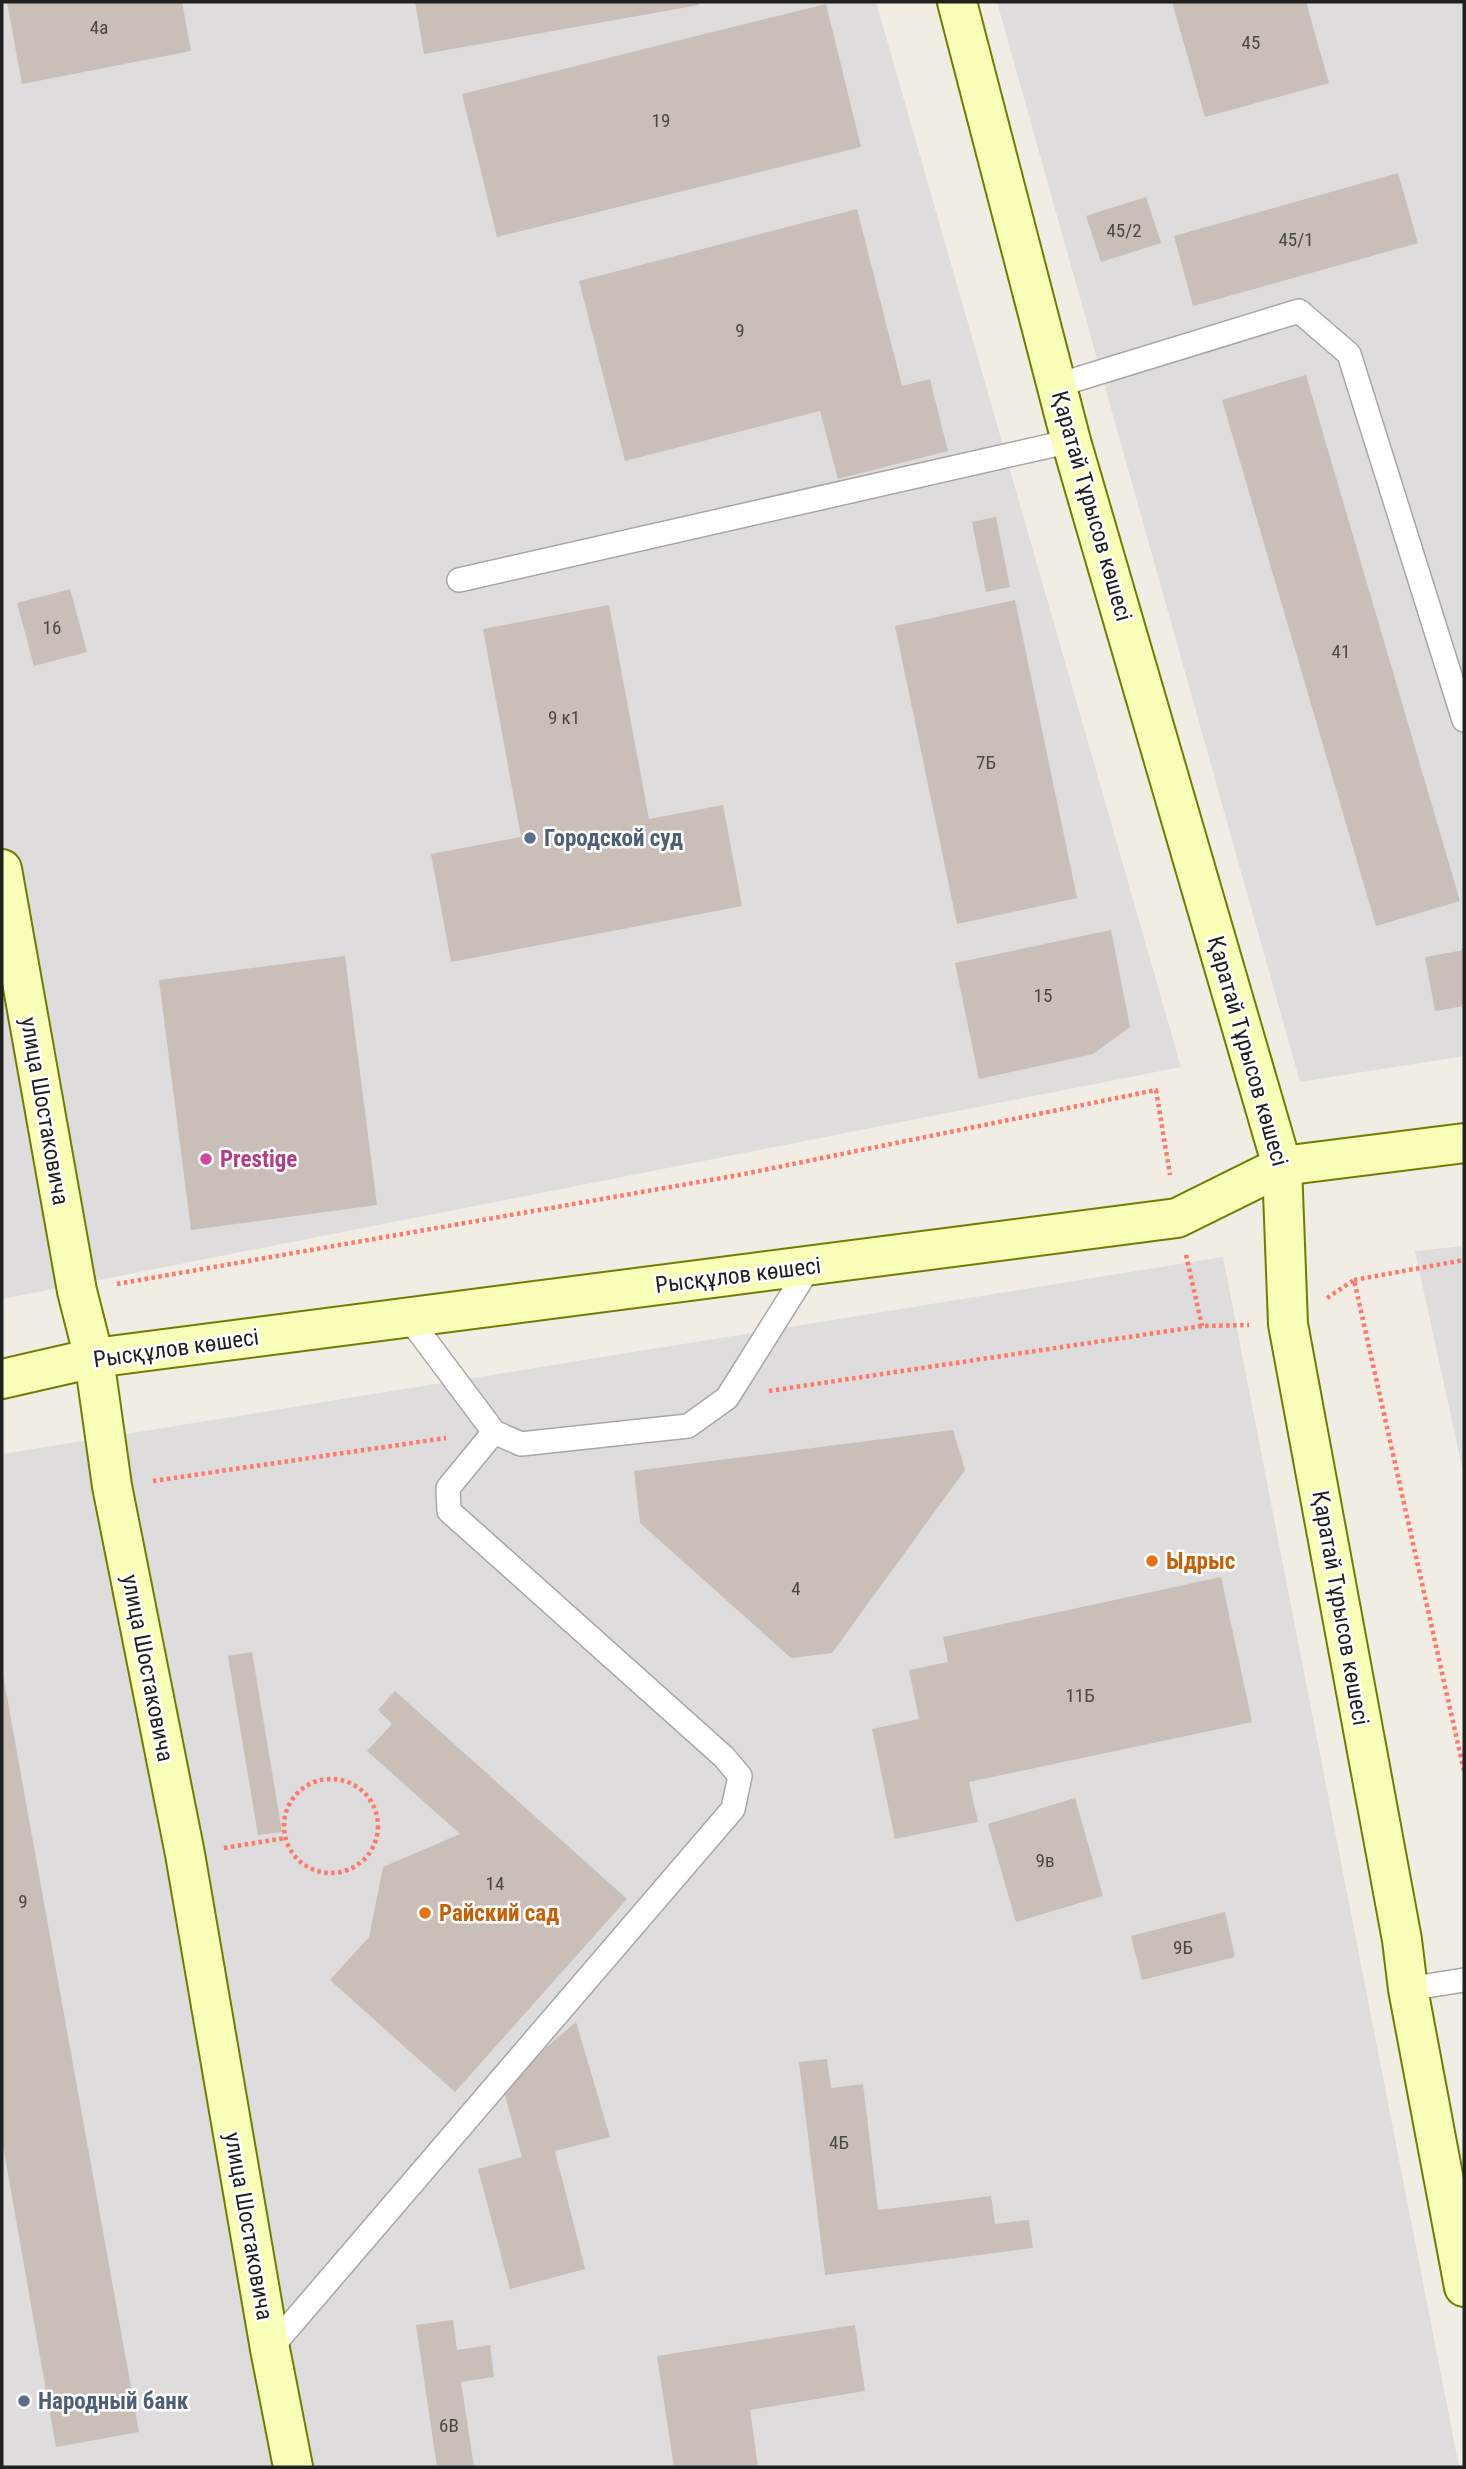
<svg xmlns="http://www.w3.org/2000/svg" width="1466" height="2469" font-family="'Roboto Condensed',sans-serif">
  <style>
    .residential { fill: #dedcdc }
    .building { fill: #c9bfb8 }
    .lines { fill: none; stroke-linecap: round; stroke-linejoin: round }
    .lane-casing { stroke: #a7a7a7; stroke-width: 26 }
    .secondary-casing { stroke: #6f7d00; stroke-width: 42 }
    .path { stroke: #ff7868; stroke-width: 4.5; stroke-dasharray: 3.5 3.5; stroke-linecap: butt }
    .lane { stroke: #fff; stroke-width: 23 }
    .secondary { stroke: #f9fdb7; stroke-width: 38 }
    .service-dot { fill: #5c6f8a; stroke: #fff; stroke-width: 2.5 }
    .hotel-dot { fill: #d1479c; stroke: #fff; stroke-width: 2.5 }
    .food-dot { fill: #e8710a; stroke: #fff; stroke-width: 2.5 }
    .labels { text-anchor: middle; stroke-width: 5; stroke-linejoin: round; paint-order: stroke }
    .number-label { font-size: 19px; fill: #4a4846 }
    .street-label { font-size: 23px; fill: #202020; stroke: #fff }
    .service-label { font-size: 23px; font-weight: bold; fill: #4e5e75; stroke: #fff; text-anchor: start }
    .hotel-label { font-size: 23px; font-weight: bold; fill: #b23c85; stroke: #fff; text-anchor: start }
    .food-label { font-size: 23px; font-weight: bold; fill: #c56008; stroke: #fff; text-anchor: start }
  </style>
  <rect width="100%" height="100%" fill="#f1ede5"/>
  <g class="residential">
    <path d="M2,2h874l305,1065 -1179,232z"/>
    <path d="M997,2h467v1054l-164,26z"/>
    <path d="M1464,1246v230l-49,-225z"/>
    <path d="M1223,1257l236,1210h-1457v-1013z"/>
  </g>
  <g class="building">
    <path d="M7,2h175l9,49 -169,33z"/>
    <path d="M415,2h283l1,3 -275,49z"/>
    <path d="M1172,2h134l23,81 -124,34z"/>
    <path d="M826,4l35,143 -364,90 -35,-143z"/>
    <path d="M1398,173l20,70 -225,63 -19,-70z"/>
    <path d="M1146,197l15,46 -60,19 -15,-46z"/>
    <path d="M857,209l45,177 28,-7 18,72 -110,28 -18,-68 -195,50 -46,-180z"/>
    <path d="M1306,375l154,526 -84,25 -154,-526z"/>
    <path d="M996,517l14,70 -24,5 -14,-70z"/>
    <path d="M70,589l17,63 -53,14 -17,-63z"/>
    <path d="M1015,600l62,298 -120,26 -62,-298z"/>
    <path d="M609,605l40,214 74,-14 19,101 -291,56 -20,-108 90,-17 -38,-208z"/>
    <path d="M1111,930l19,97 -37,27 -114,25 -24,-116z"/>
    <path d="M1464,950v56l-29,5 -10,-54z"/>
    <path d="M345,956l32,249 -186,25 -32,-250z"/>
    <path d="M953,1430l12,40 -133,183 -41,5 -151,-135 -6,-52z"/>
    <path d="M1221,1577l31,145 -283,60 9,40 -83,17 -23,-110 47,-10 -10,-49 39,-8 -5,-25z"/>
    <path d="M252,1652l30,180 -24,3 -30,-179z"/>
    <path d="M2,1669l137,763 -83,15 -54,-307z"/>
    <path d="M395,1691l232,208 -172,193 -125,-112 39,-43 14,-70 77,-33 -93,-83 25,-27 -14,-14z"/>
    <path d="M1075,1798l28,98 -87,26 -28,-98z"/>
    <path d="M1225,1912l10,45 -93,23 -11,-44z"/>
    <path d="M576,2022l34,115 -55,14 30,118 -75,20 -32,-120 44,-12 -20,-72z"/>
    <path d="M827,2059l4,29 32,-4 15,126 113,-14 4,28 34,-4 4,28 -208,27 -26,-213z"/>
    <path d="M453,2320l4,30 33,-5 4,32 -33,5 13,85h-37l-21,-142z"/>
    <path d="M855,2325l10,66 -115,19 8,57h-84l-17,-111z"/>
  </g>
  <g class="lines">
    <defs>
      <g id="lane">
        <path d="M1058,385l241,-74 50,43 115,366"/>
        <path d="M459,580l612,-139"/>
        <path d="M408,1317l86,115 27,12 167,-18 39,-28 83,-132"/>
        <path d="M1408,1989l56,-9"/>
        <path d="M270,2349l463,-540 7,-33 -16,-19 -275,-246 -1,-23 46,-56"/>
      </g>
      <g id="secondary">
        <path d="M957,2l114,439 211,725 6,158 114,616 6,49 56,298"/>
        <path d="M2,869l75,422 17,67 18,128 73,368 85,495 23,118"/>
        <path d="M2,1379l92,-21 1083,-140 105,-52 182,-23"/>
      </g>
    </defs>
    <use href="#lane" class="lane-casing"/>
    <use href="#secondary" class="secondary-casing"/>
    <g class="path">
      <path d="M1186,1255l16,71"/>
      <path d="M1354,1280l110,-20"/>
      <path d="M117,1284l622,-109 417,-85 14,85"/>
      <path d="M1327,1298l27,-18 110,491"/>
      <path d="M769,1391l433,-65 47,-1"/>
      <path d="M153,1481l293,-43"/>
      <circle cx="331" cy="1826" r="47"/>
      <path d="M224,1848l61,-10"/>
    </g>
    <use href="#lane" class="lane"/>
    <use href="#secondary" class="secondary"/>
  </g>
  <g class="service-dot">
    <circle cx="530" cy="838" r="7"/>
    <circle cx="24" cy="2401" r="7"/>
  </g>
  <circle class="hotel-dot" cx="206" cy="1159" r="7"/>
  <g class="food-dot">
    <circle cx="1152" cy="1561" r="7"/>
    <circle cx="425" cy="1913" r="7"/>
  </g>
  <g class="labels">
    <g class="number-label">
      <text x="99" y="34">4а</text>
      <text x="1251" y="49">45</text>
      <text x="661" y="127">19</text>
      <text x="1124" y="237">45/2</text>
      <text x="1296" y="246">45/1</text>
      <text x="740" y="337">9</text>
      <text x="52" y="634">16</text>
      <text x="1341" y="658">41</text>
      <text x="564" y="724">9 к1</text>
      <text x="986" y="769">7Б</text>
      <text x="1043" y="1002">15</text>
      <text x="796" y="1595">4</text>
      <text x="1080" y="1702">11Б</text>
      <text x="1045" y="1867">9в</text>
      <text x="495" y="1890">14</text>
      <text x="23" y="1908">9</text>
      <text x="1183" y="1954">9Б</text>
      <text x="839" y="2149">4Б</text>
      <text x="449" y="2432">6В</text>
    </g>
    <g class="street-label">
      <text transform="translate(1092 506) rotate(74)" y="8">Қаратай Тұрысов көшесі</text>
      <text transform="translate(1248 1051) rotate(74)" y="8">Қаратай Тұрысов көшесі</text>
      <text transform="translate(45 1111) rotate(80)" y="8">улица Шостаковича</text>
      <text transform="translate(738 1275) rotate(-7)" y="8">Рысқұлов көшесі</text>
      <text transform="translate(176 1348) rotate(-8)" y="8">Рысқұлов көшесі</text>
      <text transform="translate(1341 1608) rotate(80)" y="8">Қаратай Тұрысов көшесі</text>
      <text transform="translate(148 1668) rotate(79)" y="8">улица Шостаковича</text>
      <text transform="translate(249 2226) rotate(80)" y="8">улица Шостаковича</text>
    </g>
    <g class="service-label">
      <text x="544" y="846">Городской суд</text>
      <text x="38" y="2409">Народный банк</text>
    </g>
    <g class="hotel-label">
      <text x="220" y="1167">Prestige</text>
    </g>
    <g class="food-label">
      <text x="1166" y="1569">Ыдрыс</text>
      <text x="439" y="1921">Райский сад</text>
    </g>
  </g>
  <rect width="1466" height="2469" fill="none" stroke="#202020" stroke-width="7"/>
</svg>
